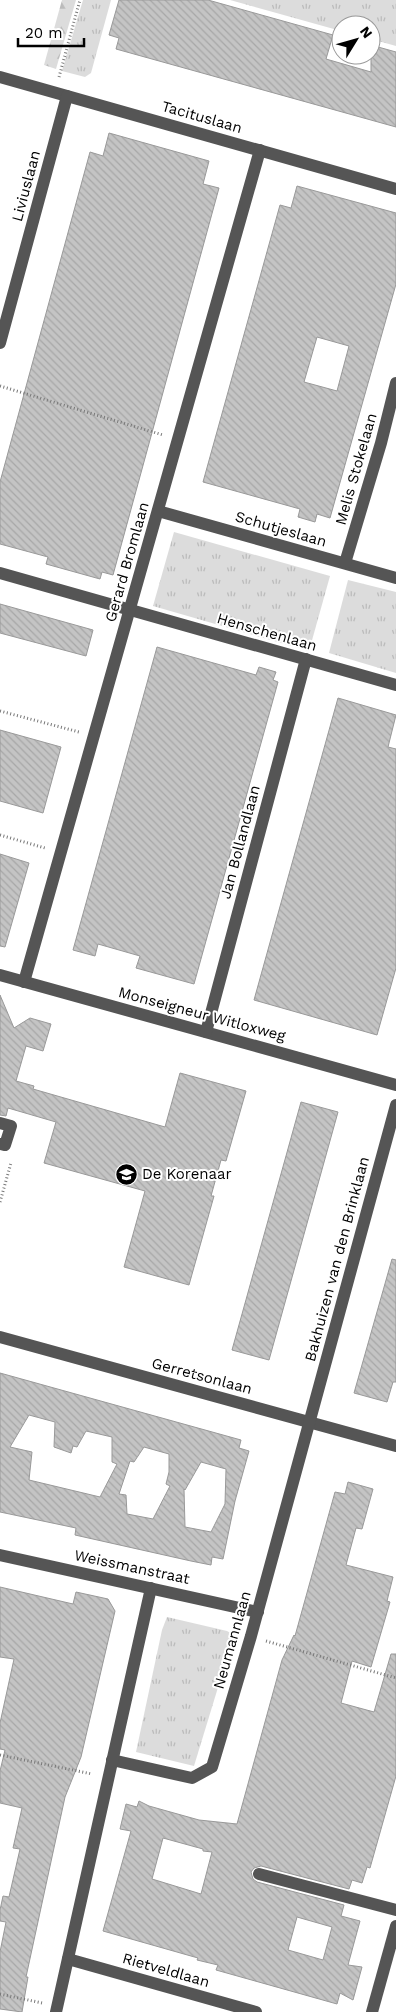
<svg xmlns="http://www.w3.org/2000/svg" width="396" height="2012" font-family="'Work Sans',sans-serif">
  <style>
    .grass { fill: url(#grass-tufts) }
    .forest { fill: url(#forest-firs) }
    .building { fill: url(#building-back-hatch); stroke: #999; fill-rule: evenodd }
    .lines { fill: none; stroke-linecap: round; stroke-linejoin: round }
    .path { stroke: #777; stroke-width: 3; stroke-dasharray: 1 2.5; stroke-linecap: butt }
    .minor { stroke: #555; stroke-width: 12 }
    .labels { text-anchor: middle; stroke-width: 4; stroke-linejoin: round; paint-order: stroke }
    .street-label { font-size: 15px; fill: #000; stroke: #fff }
    .poi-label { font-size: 15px; fill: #000; stroke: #fff; text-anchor: start }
  </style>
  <defs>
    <pattern id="grass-tufts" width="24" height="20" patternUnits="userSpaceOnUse" patternTransform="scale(1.25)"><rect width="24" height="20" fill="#dcdcdc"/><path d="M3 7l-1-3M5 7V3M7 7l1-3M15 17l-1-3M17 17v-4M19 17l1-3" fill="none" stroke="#bbb"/></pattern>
    <pattern id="forest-firs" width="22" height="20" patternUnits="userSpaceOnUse" patternTransform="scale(1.25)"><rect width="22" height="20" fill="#dcdcdc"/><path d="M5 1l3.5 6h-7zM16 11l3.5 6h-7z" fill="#bbb"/></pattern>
    <pattern id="building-back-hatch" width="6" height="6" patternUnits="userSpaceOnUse" patternTransform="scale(1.25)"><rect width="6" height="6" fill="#c4c4c4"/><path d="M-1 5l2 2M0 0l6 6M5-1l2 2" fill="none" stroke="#a7a7a7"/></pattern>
  </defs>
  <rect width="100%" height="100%" fill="#fff"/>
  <g class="grass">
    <path d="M83,0h28l-20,73 -6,4 -23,-6z"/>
    <path d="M230,0h166v46l-25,-7v-14h-30v6z"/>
    <path d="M174,532l156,44 -21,75 -156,-45z"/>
    <path d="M348,580l48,12v81l-67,-20z"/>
    <path d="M167,1617l60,14 7,4 -40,131 -58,-14 26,-122z"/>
  </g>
  <path class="forest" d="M62,0h14l-20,69 -12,-4z"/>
  <g class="building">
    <path d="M119,0h89l125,35 -7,24 45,13v-27l25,7v75l-280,-78 3,-11 -10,-3z"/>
    <path d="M109,133l100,28 -6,23 16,4 -106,387 -11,-3 -2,7 -54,-15 2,-7 -48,-13v-62l90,-330 13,4z"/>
    <path d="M297,186l99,27v71l-66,234 -13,-4 -2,8 -17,-5 2,-8 -97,-27 77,-277 11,3zM317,337l32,9 -12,45 -33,-9z"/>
    <path d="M0,604l93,26 -7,26 -86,-23z"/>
    <path d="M157,647l99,28 3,-8 17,5 -3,8 5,2 -84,302 -58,-16 4,-12 -42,-12 -3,12 -22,-6z"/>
    <path d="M338,698l58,17 -8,32 8,2v219l-19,67 -123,-35z"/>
    <path d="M0,730l61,17 -18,66 -43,-12z"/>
    <path d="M0,854l29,9 -24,84 -5,-1z"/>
    <path d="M0,995l14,33 16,-10 21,6 -8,27 -17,-5 -10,35 18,5 -1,3 132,38 15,-54 66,18 -20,70 -5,-1 -10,36h3l-25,89 -65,-18 21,-76 -101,-28 12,-41 -48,-14 -2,8 -6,-1z"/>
    <path d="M301,1102l37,10 -69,248 -37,-10z"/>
    <path d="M392,1259l4,1v122h-3l-6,20 -33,-9z"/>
    <path d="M0,1373l241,67 -2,8 10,3 -14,50 -12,58 -11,-2 -1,8 -20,-4 -116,-26 1,-7 -76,-16zM29,1415l26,7 -1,25 17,6 2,-7 4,1 9,-16 26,6v25l5,2 -17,33 -71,-17 3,-28 -22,-5zM144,1447l25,7v18l-3,12 4,2 -17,33 -26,-5 -1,-19 -7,-1 11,-33 4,1zM201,1462l25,7 -1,35 -14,28 -26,-5 -1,-38 1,1z"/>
    <path d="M348,1482l25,7 -11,40 -6,-1 -10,37 47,12 -6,24 3,1 -19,65 -19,-6 -11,42 33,9 17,-58h5v122l-26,92 -3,-1 -5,16 -10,-3 -3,9 -88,-23 -7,2 -3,4 2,7 4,3 87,23 -3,11 19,5 -12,44 14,2 -9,33 -13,-7 -3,11 -121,-34 2,-5 -21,-5 1,-2 -95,-27 28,-100 -11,-2 6,-25 11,3 2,-6 10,5 50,14 38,4 45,-164 12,-25 1,1 40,-144 10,2zM163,1838l40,11v2l9,1 -11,42 -49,-15zM297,1917l35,10 -9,33 -35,-10z"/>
    <path d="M0,1587l73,17 3,-12 32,7 7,12 -34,146 -16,40 -39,180h2l-6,35 -22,-3v-57l6,-30 -6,-1v-11l3,-14 6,1 11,-48 -7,-1 9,-40 -22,-5v-32l5,-21 -5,-1v-26l14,-64 -14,-2z"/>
  </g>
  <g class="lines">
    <g class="path">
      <path d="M59,77l21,-77"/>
      <path d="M0,386l163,49"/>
      <path d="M0,711l79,21"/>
      <path d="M0,835l45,13"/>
      <path d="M0,1202l11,-39"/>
      <path d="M266,1641l130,37"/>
      <path d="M0,1755l92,19"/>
      <path d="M0,1994l42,9"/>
    </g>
    <g class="minor">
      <path d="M0,77l396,112"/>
      <path d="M0,343l67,-247"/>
      <path d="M158,511l238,67"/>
      <path d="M345,563l36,-120 15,-60"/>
      <path d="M0,573l396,112"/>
      <path d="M0,975l396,110"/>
      <path d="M24,982l236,-832"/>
      <path d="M206,1032l100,-373"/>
      <path d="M0,1123l11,3 -6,19 -5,-1"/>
      <path d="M0,1337l396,109"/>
      <path d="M0,1555l258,57"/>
      <path d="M112,1760l80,18 20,-11 39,-131 145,-531"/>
      <path d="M259,1874l137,36"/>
      <path d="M68,1959l188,53"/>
      <path d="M56,2012l95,-424"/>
      <path d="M372,2012l24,-86"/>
    </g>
  </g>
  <defs>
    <symbol id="school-disc" viewBox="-11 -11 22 22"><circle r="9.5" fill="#000" stroke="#fff"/><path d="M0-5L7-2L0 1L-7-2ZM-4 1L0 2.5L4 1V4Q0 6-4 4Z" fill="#fff"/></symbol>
  </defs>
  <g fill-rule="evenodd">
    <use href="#school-disc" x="114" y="1162" width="25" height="25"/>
  </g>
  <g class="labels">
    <g class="street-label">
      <text transform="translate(202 117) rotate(16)" y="5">Tacituslaan</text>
      <text transform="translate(26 186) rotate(-75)" y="5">Liviuslaan</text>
      <text transform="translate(356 469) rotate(-74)" y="5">Melis Stokelaan</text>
      <text transform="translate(281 529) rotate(16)" y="5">Schutjeslaan</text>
      <text transform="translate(127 562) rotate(-74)" y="5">Gerard Bromlaan</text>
      <text transform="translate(267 632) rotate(16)" y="5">Henschenlaan</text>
      <text transform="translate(240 842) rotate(-75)" y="5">Jan Bollandlaan</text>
      <text transform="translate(202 1014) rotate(15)" y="5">Monseigneur Witloxweg</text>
      <text transform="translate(337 1259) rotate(-75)" y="5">Bakhuizen van den Brinklaan</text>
      <text transform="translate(202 1376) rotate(15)" y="5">Gerretsonlaan</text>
      <text transform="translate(132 1567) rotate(12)" y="5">Weissmanstraat</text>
      <text transform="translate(232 1640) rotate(-74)" y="5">Neumannlaan</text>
      <text transform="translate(166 1970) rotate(16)" y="5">Rietveldlaan</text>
    </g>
    <g class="poi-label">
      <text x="142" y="1179">De Korenaar</text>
    </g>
  </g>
  <g transform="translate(356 40) rotate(53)"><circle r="24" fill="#ffffff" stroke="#999999"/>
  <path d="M0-4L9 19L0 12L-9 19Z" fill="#000000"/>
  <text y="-8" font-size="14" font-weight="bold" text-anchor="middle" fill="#000000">N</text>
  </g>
  <path d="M18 38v8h66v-8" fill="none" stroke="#000000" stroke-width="2.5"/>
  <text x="25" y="38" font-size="15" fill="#000000" stroke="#ffffff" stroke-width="4" paint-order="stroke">20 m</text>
</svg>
